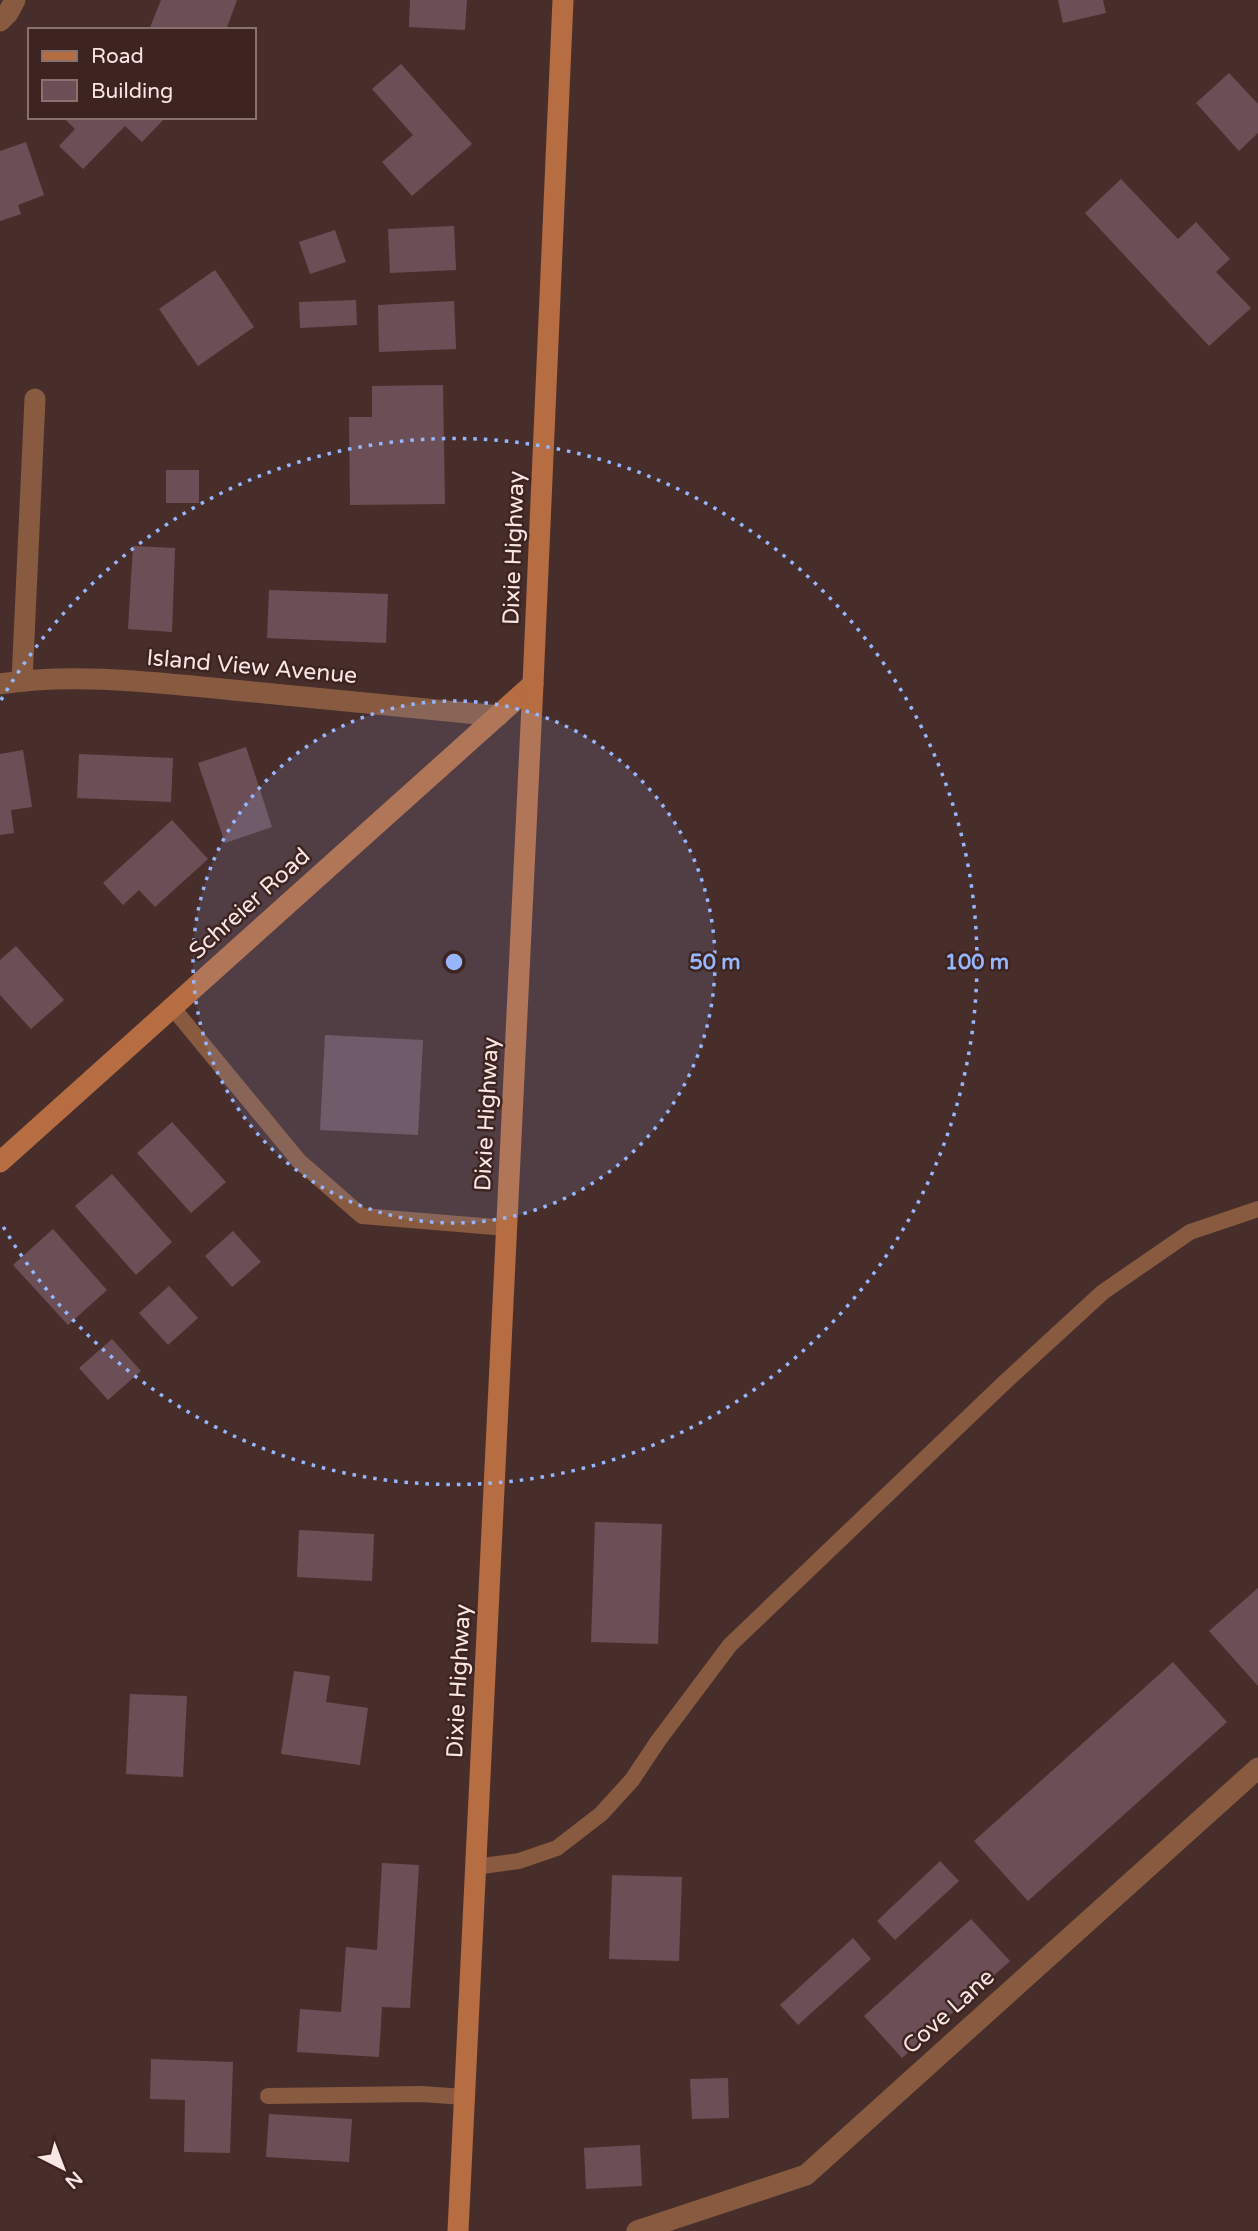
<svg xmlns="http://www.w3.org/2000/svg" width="1258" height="2231" font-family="'Varela Round',sans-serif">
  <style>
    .building { fill: #6c4f56 }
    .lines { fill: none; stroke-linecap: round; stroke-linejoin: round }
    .lane { stroke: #885a40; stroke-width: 16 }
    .street { stroke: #885a40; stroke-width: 21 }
    .secondary { stroke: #b56d41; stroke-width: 21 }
    .ring { fill: none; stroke: #96b6fd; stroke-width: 3.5; stroke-dasharray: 3.5 7 }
    .labels { text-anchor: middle; stroke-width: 5; stroke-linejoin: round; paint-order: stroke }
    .street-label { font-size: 23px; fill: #f8e6e4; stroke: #3d2421 }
    .centre { fill: #96b6fd; stroke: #3d2421; stroke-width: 3.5 }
    .ring-label { font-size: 21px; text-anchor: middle; font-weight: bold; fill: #96b6fd; stroke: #3d2421; stroke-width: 5; stroke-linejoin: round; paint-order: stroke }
  </style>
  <rect width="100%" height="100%" fill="#482e2b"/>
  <g class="building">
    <path d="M161,0h76l-11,30h-77z"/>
    <path d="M410,0h57l-2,30 -56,-3z"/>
    <path d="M1058,0h45l3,13 -43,10z"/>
    <path d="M401,64l71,80 -60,52 -30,-34 31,-27 -41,-46z"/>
    <path d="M1229,73l29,31v29l-19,18 -43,-48z"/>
    <path d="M63,117h103l-24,25 -17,-16 -42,43 -24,-23 16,-17z"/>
    <path d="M26,142l18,53 -26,10 3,9 -21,7v-70z"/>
    <path d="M1121,179l57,60 18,-17 34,37 -14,13 35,36 -42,38 -124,-133z"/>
    <path d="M454,226l2,44 -66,3 -2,-44z"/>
    <path d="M335,230l11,32 -36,12 -11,-32z"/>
    <path d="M215,270l39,57 -56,39 -39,-57z"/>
    <path d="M356,300l1,25 -57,3 -1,-26z"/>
    <path d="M454,301l2,48 -77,3 -1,-47z"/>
    <path d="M443,385l2,119 -95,1 -1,-88h23v-31z"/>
    <rect x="166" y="470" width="33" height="33"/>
    <path d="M133,546l42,2 -3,84 -44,-3z"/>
    <path d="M269,590l119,4 -2,49 -119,-5z"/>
    <path d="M246,747l26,80 -47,16 -27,-80z"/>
    <path d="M23,750l9,57 -21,3 3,23 -14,2v-81z"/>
    <path d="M79,754l94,4 -2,44 -94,-4z"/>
    <path d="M172,820l36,39 -53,48 -16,-17 -16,15 -20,-22z"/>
    <path d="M16,946l48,54 -33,29 -31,-34v-35z"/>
    <path d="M325,1035l98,5 -5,95 -98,-5z"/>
    <path d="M172,1122l54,60 -35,31 -54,-60z"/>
    <path d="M112,1174l60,68 -36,33 -61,-69z"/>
    <path d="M53,1229l54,61 -39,35 -55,-60z"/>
    <path d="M233,1231l28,31 -29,25 -27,-31z"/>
    <path d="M169,1286l29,32 -30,27 -29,-32z"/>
    <path d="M112,1339l29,32 -33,29 -29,-32z"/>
    <path d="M595,1522l67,2 -4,120 -67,-2z"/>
    <path d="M299,1530l75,4 -2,47 -75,-4z"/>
    <path d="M1258,1588v98l-49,-55z"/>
    <path d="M1173,1662l54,60 -199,179 -54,-60z"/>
    <path d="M294,1671l36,5 -4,26 42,6 -8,57 -79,-11z"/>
    <path d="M130,1694l57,2 -4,81 -57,-3z"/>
    <path d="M940,1861l19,20 -64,59 -18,-19z"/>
    <path d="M382,1863l37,2 -9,143 -28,-1 -3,50 -82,-5 3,-43 41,3 5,-65 31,3z"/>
    <path d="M612,1875l70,2 -3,84 -70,-2z"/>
    <path d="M971,1919l39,42 -108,97 -38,-42z"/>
    <path d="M853,1938l18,21 -73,66 -18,-20z"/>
    <path d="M151,2059l82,3 -3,91 -46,-1 1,-52 -35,-1z"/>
    <path d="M728,2078l1,40 -37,1 -2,-40z"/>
    <path d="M269,2114l83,5 -3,43 -83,-5z"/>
    <path d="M640,2145l2,41 -56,3 -2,-41z"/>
  </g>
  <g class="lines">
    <g class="lane">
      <path d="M172,1007l127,154 63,55 145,12"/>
      <path d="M475,1867l44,-6 38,-13 44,-34 31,-34 26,-39 72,-96 274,-262 99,-91 87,-60 68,-23"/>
      <path d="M268,2096l154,-2 42,3"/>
    </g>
    <g class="street">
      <path d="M0,21l8,-8 7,-13"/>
      <path d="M22,681l13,-282"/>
      <path d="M0,684c74,-12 159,-1 233,6 89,8 177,17 265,26"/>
      <path d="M637,2231l169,-56 452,-407"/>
    </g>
    <g class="secondary">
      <path d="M0,1162l533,-478"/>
      <path d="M458,2231l75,-1547 30,-684"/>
    </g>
  </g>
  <circle cx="454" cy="962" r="261" fill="#96b6fd" fill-opacity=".12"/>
  <g class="ring">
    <circle cx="454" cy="962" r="261"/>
    <path d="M1 700A523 523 0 1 1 1 1223"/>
  </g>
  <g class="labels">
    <g class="street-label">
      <text transform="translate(513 548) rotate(-88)" y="8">Dixie Highway</text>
      <text transform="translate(252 666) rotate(5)" y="8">Island View Avenue</text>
      <text transform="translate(249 903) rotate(-42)" y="8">Schreier Road</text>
      <text transform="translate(486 1114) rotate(-87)" y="8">Dixie Highway</text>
      <text transform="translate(458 1681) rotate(-87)" y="8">Dixie Highway</text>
      <text transform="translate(948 2011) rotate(-42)" y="8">Cove Lane</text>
    </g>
  </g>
  <circle cx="454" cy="962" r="10" class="centre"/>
  <g class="ring-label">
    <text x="715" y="969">50 m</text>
    <text x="977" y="969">100 m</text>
  </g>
  <rect x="28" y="28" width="228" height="91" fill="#3d2421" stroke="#88726f" stroke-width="2"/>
  <rect x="42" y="51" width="35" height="10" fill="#b56d41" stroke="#88726f" stroke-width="2"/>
  <text x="91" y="63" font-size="21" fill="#f8e6e4">Road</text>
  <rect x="42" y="80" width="35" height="21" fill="#6c4f56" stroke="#88726f" stroke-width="2"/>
  <text x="91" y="98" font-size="21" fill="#f8e6e4">Building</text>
  <g transform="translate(63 2168) rotate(138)" stroke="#3d2421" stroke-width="5" paint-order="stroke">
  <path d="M0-5L12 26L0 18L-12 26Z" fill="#f8e6e4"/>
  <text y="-10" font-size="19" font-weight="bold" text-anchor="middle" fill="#f8e6e4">N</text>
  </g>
</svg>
